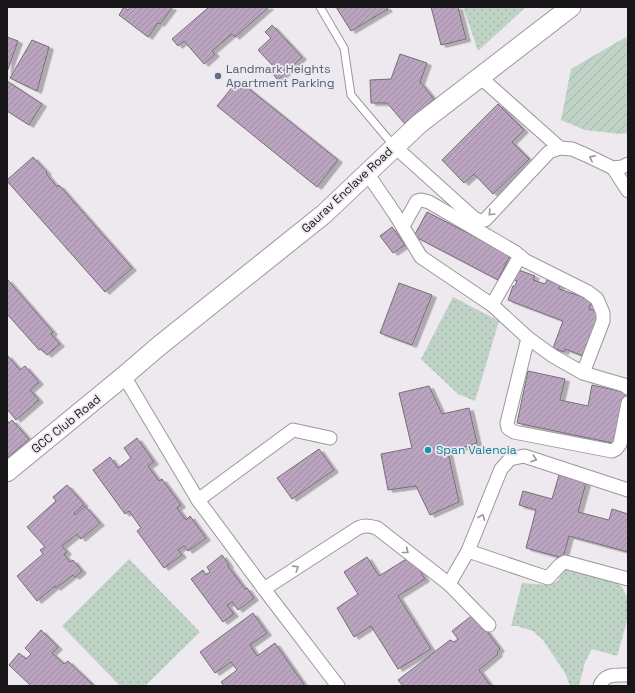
<svg xmlns="http://www.w3.org/2000/svg" width="635" height="693" font-family="'Space Grotesk',sans-serif">
  <style>
    .park { fill: url(#park-dots) }
    .garden { fill: url(#garden-furrows) }
    .building { fill: url(#building-hatch); stroke: #746f75; filter: url(#shadow) }
    .lines { fill: none; stroke-linecap: round; stroke-linejoin: round }
    .lane-casing { stroke: #9c979d; stroke-width: 9 }
    .street-casing { stroke: #9c979d; stroke-width: 15 }
    .secondary-casing { stroke: #9c979d; stroke-width: 21 }
    .lane { stroke: #fff; stroke-width: 7 }
    .street { stroke: #fff; stroke-width: 13 }
    .secondary { stroke: #fff; stroke-width: 19 }
    .oneway { stroke: #979697 }
    .service-dot { fill: #5c6f8a; stroke: #eee8ef; stroke-width: 1.5 }
    .culture-dot { fill: #0f9aa8; stroke: #eee8ef; stroke-width: 1.5 }
    .labels { text-anchor: middle; stroke-width: 3.5; stroke-linejoin: round; paint-order: stroke }
    .service-label { font-size: 12px; fill: #4e5e75; stroke: #eee8ef; text-anchor: start }
    .street-label { font-size: 12px; fill: #181618; stroke: #eee8ef }
    .culture-label { font-size: 12px; fill: #0d838f; stroke: #eee8ef; text-anchor: start }
  </style>
  <defs>
    <pattern id="park-dots" width="8" height="8" patternUnits="userSpaceOnUse"><rect width="8" height="8" fill="#bed3c6"/><path d="M2 2h.1M6 6h.1" fill="none" stroke="#a3b4a9" stroke-width="1.8" stroke-linecap="round"/></pattern>
    <pattern id="garden-furrows" width="10" height="10" patternUnits="userSpaceOnUse"><rect width="10" height="10" fill="#bed3c6"/><path d="M-1 1l2-2M0 10L10 0M9 11l2-2" fill="none" stroke="#a3b4a9"/></pattern>
    <pattern id="building-hatch" width="6" height="6" patternUnits="userSpaceOnUse"><rect width="6" height="6" fill="#bba4c0"/><path d="M-1 1l2-2M0 6l6-6M5 7l2-2" fill="none" stroke="#a08ca4"/></pattern>
    <filter id="shadow"><feDropShadow dx="4.5" dy="2.5" stdDeviation="0" flood-color="#0004"/></filter>
  </defs>
  <rect width="100%" height="100%" fill="#eee8ef"/>
  <g class="park">
    <path d="M463,7h63l-48,44z"/>
    <path d="M453,297l46,24 -24,80 -17,-7 -37,-35z"/>
    <path d="M129,559l71,73 -55,54h-25l-58,-60z"/>
    <path d="M563,568l44,8 15,11 6,12v19l-11,38 -25,-7 -7,13 -6,24h-9l-5,-13 -22,-33 -10,-9 -16,-5h-6l11,-43 27,2 9,-4z"/>
  </g>
  <path class="garden" d="M626,37l2,3v93l-8,1 -35,-4 -24,-10 10,-51z"/>
  <g class="building">
    <path d="M124,7l4,3 3,-3h39l2,1 -12,16 -2,-1 -10,14 -29,-22z"/>
    <path d="M209,7h60l-34,30 -3,-3 -20,17 3,3 -11,10 -20,-23 -6,5 -6,-7z"/>
    <path d="M336,7h50l2,2 -37,22z"/>
    <path d="M431,7h27l8,32 -25,6z"/>
    <path d="M272,25l30,32 -24,23 -6,-7 4,-4 -18,-19 13,-12 -6,-6z"/>
    <path d="M7,37l11,4 -11,31z"/>
    <path d="M32,40l17,7 -12,44 -27,-13z"/>
    <path d="M400,54l27,9 -7,19 14,17 -29,25 -18,-21h-16l-1,-23 21,-1z"/>
    <path d="M238,80l100,80 -21,27 -100,-81z"/>
    <path d="M7,81l35,23 -13,21 -22,-14z"/>
    <path d="M498,104l26,26 -12,12 17,17 -36,35 -19,-20 -10,9 -22,-23z"/>
    <path d="M33,157l14,15 -1,1 11,14 2,-2 73,83 -27,24 -98,-111v-1z"/>
    <path d="M427,212l83,43 -12,25 -84,-44z"/>
    <path d="M392,227l13,18 -12,8 -13,-17z"/>
    <path d="M516,269l19,7 -2,4 12,4 2,-4 13,5 -1,4 33,11 -3,9 11,4 -17,43 -18,-7 -1,3 -11,-4 10,-27 -55,-21 5,-14h2l2,-5 -5,-2z"/>
    <path d="M7,279l46,53 -2,2 9,10 -13,11 -6,-6 -2,1 -32,-36z"/>
    <path d="M399,283l33,12 -20,50 -32,-12z"/>
    <path d="M7,355l13,15 5,-4 14,16 -9,8 9,10 -23,20 -9,-11z"/>
    <path d="M528,371l37,8 -5,21 28,6 4,-21 36,8 -11,51 -100,-21z"/>
    <path d="M429,386l13,28 27,-6 8,35 -29,9 11,50 -29,13 -14,-29 -28,4 -7,-36 31,-6 -13,-55z"/>
    <path d="M7,420l2,3 3,-3 17,19 -22,19z"/>
    <path d="M137,438l17,24 -6,4 11,15 3,-2 19,26 -4,3 9,12 4,-4 16,22 -18,13 -4,-5 -6,4 4,5 -18,13 -27,-37 4,-3 -12,-17 -4,3 -32,-44 17,-13 8,11 13,-10 -7,-10z"/>
    <path d="M319,449l15,21 -42,29 -15,-21z"/>
    <path d="M559,475l27,8 -8,29 31,8 3,-11 16,5v38l-59,-16 -6,22 -37,-10 10,-38 -17,-5 4,-14 29,8z"/>
    <path d="M67,485l17,19 -10,9 1,2 10,-9 15,17 -19,16 -4,-5 -15,12 5,6 -3,2 6,8 3,-2 9,11 -7,6 -2,-2 -17,13 -1,-2 -18,15 -20,-25 26,-22 -3,-4 5,-3 -18,-20 29,-26 -3,-4z"/>
    <path d="M222,555l7,10 -1,1 17,23 2,-1 7,10 -16,12 -6,-8 -5,3 7,9 -11,8 -32,-43 12,-9 3,5 4,-3 -3,-5z"/>
    <path d="M411,556l14,23 -27,17 33,53 -33,20 -27,-43 -17,11 -17,-29 21,-14 -14,-22 23,-15 12,19z"/>
    <path d="M253,613l14,20 -17,12 7,11 18,-13 30,43h-81l-3,-4 16,-12 -6,-8 -16,11 -15,-21z"/>
    <path d="M474,614l26,35 -3,3 1,2 -19,16 12,16h-88l-5,-6 52,-40 4,2 4,-3 -6,-8z"/>
    <path d="M41,630l17,17 -6,6 12,11 4,-3 26,25h-63l-22,-21 10,-12 7,6 5,-5 -6,-6z"/>
  </g>
  <g class="lines">
    <defs>
      <path id="lane" d="M320,7l24,41 7,47 43,51"/>
      <g id="street">
        <path d="M480,77l80,71"/>
        <path d="M394,146l80,72 6,3 5,-1 64,-68 11,-4 12,1 14,6 27,13 9,-1 6,-3"/>
        <path d="M613,168l15,23"/>
        <path d="M367,173l28,41 26,43 71,48 36,33 25,18 30,17 41,12 4,3"/>
        <path d="M403,226l14,-25 4,-1 8,2 86,50 11,9 62,31 9,7 6,14v8l-20,52"/>
        <path d="M492,305l28,-49"/>
        <path d="M528,338l-21,85 1,5 6,4 98,19 4,-2 4,-5 8,-41"/>
        <path d="M124,376l74,124 66,89 74,97"/>
        <path d="M198,500l95,-70 37,8"/>
        <path d="M468,551l80,27 12,-13 5,-3 63,17"/>
        <path d="M449,584l40,41"/>
        <path d="M264,589l94,-61c7,-3 12,-2 19,0l72,56 19,-33 33,-82 9,-10 14,-3 104,34"/>
        <path d="M600,686c4,-13 17,-11 28,-11"/>
      </g>
      <path id="secondary" d="M7,472l117,-96 35,-30 165,-132 95,-90 152,-117"/>
    </defs>
    <use href="#lane" class="lane-casing"/>
    <use href="#street" class="street-casing"/>
    <use href="#secondary" class="secondary-casing"/>
    <use href="#lane" class="lane"/>
    <use href="#street" class="street"/>
    <use href="#secondary" class="secondary"/>
  </g>
  <defs><path id="oneway-chevron" d="M-2-3.5L2.5 0L-2 3.5" fill="none" stroke-width="1.6" stroke-linecap="round" stroke-linejoin="round"/></defs>
  <g class="oneway">
    <use href="#oneway-chevron" transform="translate(592 158) rotate(-153)"/>
    <use href="#oneway-chevron" transform="translate(491 213) rotate(134)"/>
    <use href="#oneway-chevron" transform="translate(534 459) rotate(18)"/>
    <use href="#oneway-chevron" transform="translate(482 517) rotate(-68)"/>
    <use href="#oneway-chevron" transform="translate(406 551) rotate(38)"/>
    <use href="#oneway-chevron" transform="translate(296 568) rotate(-32)"/>
  </g>
  <circle class="service-dot" cx="218" cy="76" r="4"/>
  <circle class="culture-dot" cx="428" cy="450" r="4"/>
  <g class="labels">
    <g class="service-label">
      <text x="226" y="73">Landmark Heights<tspan x="226" dy="14">Apartment Parking</tspan></text>
    </g>
    <g class="street-label">
      <text transform="translate(347 190) rotate(-43)" y="4">Gaurav Enclave Road</text>
      <text transform="translate(66 424) rotate(-39)" y="4">GCC Club Road</text>
    </g>
    <g class="culture-label">
      <text x="436" y="454">Span Valencia</text>
    </g>
  </g>
  <rect width="635" height="693" fill="none" stroke="#181618" stroke-width="16"/>
</svg>
